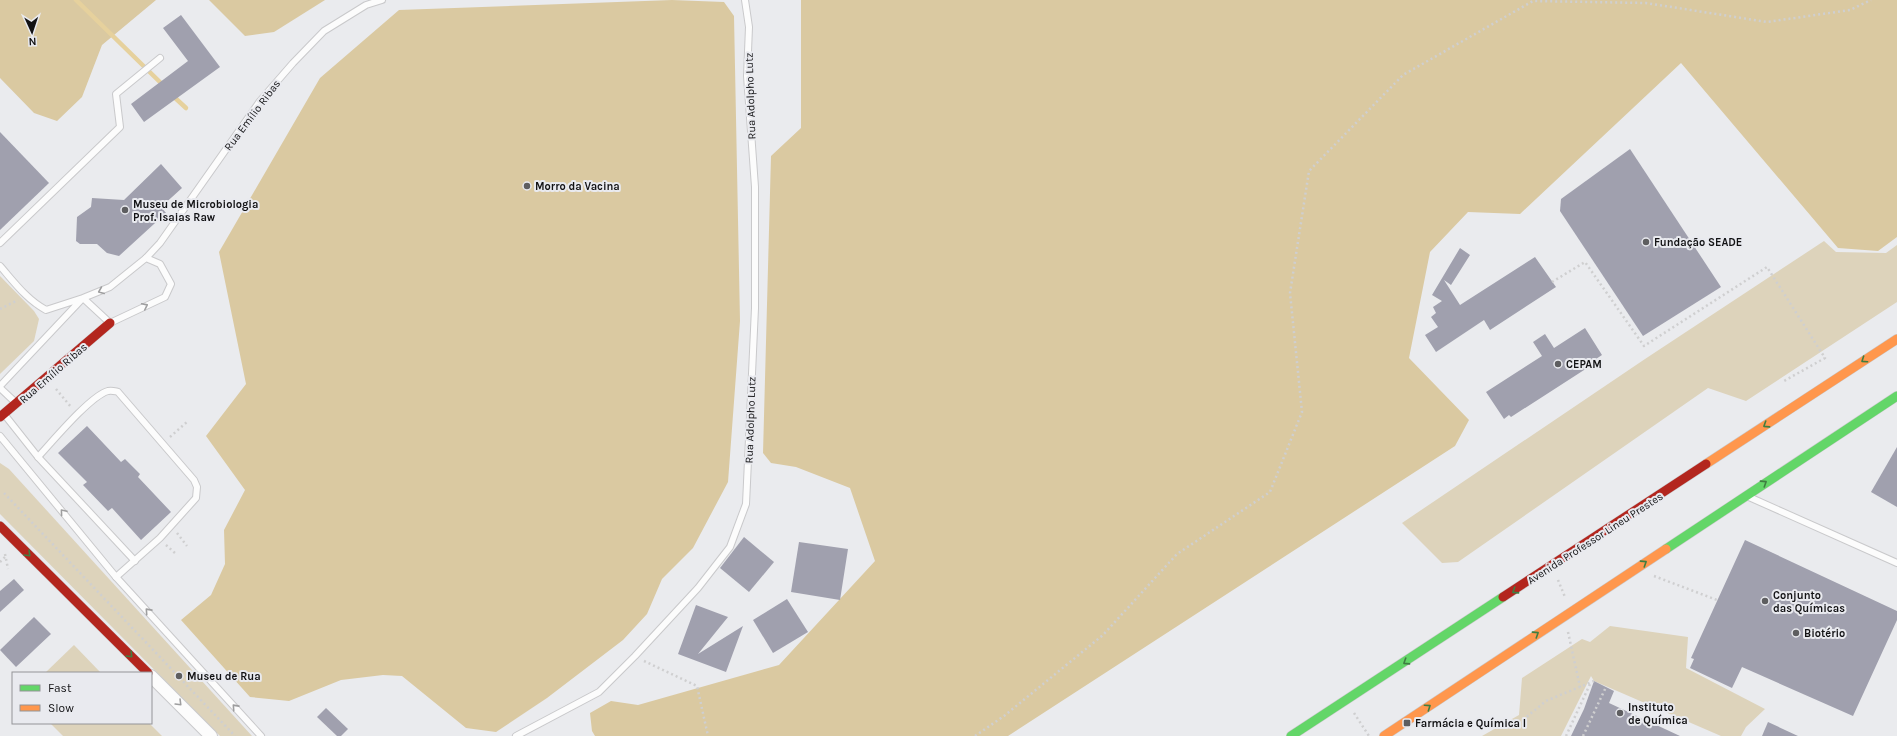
<svg xmlns="http://www.w3.org/2000/svg" width="1897" height="736" font-family="Karla,sans-serif">
  <style>
    .green { fill: #ddd3bb }
    .forest { fill: #dac9a1 }
    .lines { fill: none; stroke-linecap: round; stroke-linejoin: round }
    .stream { stroke: #e6d19d; stroke-width: 4.5 }
    .building { fill: #a0a0ae }
    .lane-casing { stroke: #c9c9cb; stroke-width: 8 }
    .street-casing { stroke: #c9c9cb; stroke-width: 14 }
    .fast-casing { stroke: #c9c9cb; stroke-width: 10 }
    .slow-casing { stroke: #c9c9cb; stroke-width: 10 }
    .jam-casing { stroke: #c9c9cb; stroke-width: 10 }
    .path { stroke: #cfcfd0; stroke-width: 2.5; stroke-dasharray: 2 3; stroke-linecap: butt }
    .lane { stroke: #fcfcfc; stroke-width: 6 }
    .street { stroke: #fcfcfc; stroke-width: 12 }
    .fast { stroke: #63d668; stroke-width: 9 }
    .slow { stroke: #ff974d; stroke-width: 9 }
    .jam { stroke: #b3261e; stroke-width: 9 }
    .oneway { stroke: #9e9e9f }
    .oneway2 { stroke: #3f7e42 }
    .poi-dot { fill: #5e5e60; stroke: #e9eaef; stroke-width: 1.5 }
    .labels { text-anchor: middle; stroke-width: 4; stroke-linejoin: round; paint-order: stroke }
    .street-label { font-size: 11px; fill: #121214; stroke: #e9eaef }
    .poi-label { font-size: 11px; font-weight: bold; fill: #121214; stroke: #e9eaef; text-anchor: start }
  </style>
  <rect width="100%" height="100%" fill="#eaebee"/>
  <g class="green">
    <path d="M1824,241l12,11 50,1 11,-8v57l-151,99 -38,-13 -250,174 -16,1 -40,-40 243,-164z"/>
    <path d="M0,276l34,35 5,8 -5,22 -34,33z"/>
    <path d="M0,463l9,6 243,267h-32l-220,-222z"/>
    <path d="M1610,626l78,11 -2,31 79,41 -19,18 -5,9h-20l-127,-55 -3,-5 -30,60h-79l37,-21 3,-37 60,-39 8,3z"/>
    <path d="M74,645l27,28h-56z"/>
    <path d="M50,723h99l13,13h-99z"/>
  </g>
  <g class="forest">
    <path d="M0,0h156l-54,45 -20,52 -25,24 -23,-8 -34,-35z"/>
    <path d="M209,0h116l-51,32 -29,4z"/>
    <path d="M672,0l52,2 10,14 6,305 -12,161 -35,66 -31,31 -15,35 -24,26 -76,58 -51,34 -30,-4 -64,-52 -19,-1 -42,5 -52,21 -39,-4 -69,-77 30,-25 14,-31 -1,-34 21,-40 -39,-54 40,-52 -27,-132 101,-174 79,-68z"/>
    <path d="M801,0h1096v237l-19,14 -40,-3 -157,-185 -161,151 -52,-2 -38,40 -21,106 60,62 -14,26 -447,290h-413l-3,-5 -2,-18 21,-12 27,4 141,-40 96,-104 -25,-73 -54,-21 -25,-4 -8,-10 8,-297 30,-28z"/>
  </g>
  <g class="lines">
    <g class="stream">
      <path d="M76,0l88,86"/>
      <path d="M173,96l13,12"/>
    </g>
  </g>
  <g class="building">
    <path d="M181,15l39,52 -76,55 -13,-18 57,-43 -25,-33z"/>
    <path d="M0,132l49,51 -49,47z"/>
    <path d="M1630,149l91,138 -78,49 -83,-125 1,-12z"/>
    <path d="M161,164l21,24 -21,19 5,6 -47,43 -12,-3 -10,-9h-17l-4,-3 1,-24 14,-10 1,-9 32,2z"/>
    <path d="M1460,248l10,7 -19,30 -7,-5 16,25 75,-48 21,30 -66,43 -6,-10 -48,32 -11,-17 13,-8 -7,-10 5,-4 -3,-6 9,-6 -10,-6z"/>
    <path d="M1585,328l17,27 -6,4 2,2 -87,56 -2,-2 -5,4 -18,-27 56,-36 -9,-14 12,-8 9,14z"/>
    <path d="M87,426l34,36 4,-3 15,15 -2,3 33,35 -30,28 -29,-32 -4,3 -25,-26 4,-3 -29,-29z"/>
    <path d="M1897,447v60l-26,-15z"/>
    <path d="M744,537l30,25 -25,30 -29,-24z"/>
    <path d="M1745,540l152,71v9l-44,96 -111,-49 -10,21 -42,-20 4,-9 -3,-1 5,-11z"/>
    <path d="M799,542l49,7 -8,51 -49,-8z"/>
    <path d="M14,579l10,11 -24,22v-21z"/>
    <path d="M787,599l21,33 -35,21 -20,-33z"/>
    <path d="M696,605l32,12 -30,37 45,-28 -17,46 -48,-18z"/>
    <path d="M34,617l17,17 -35,33 -16,-17z"/>
    <path d="M1594,681l20,10 -5,12 71,33h-109l13,-27z"/>
    <path d="M326,708l22,21 -7,7h-4l-20,-19z"/>
    <path d="M1768,722l30,14h-36z"/>
  </g>
  <g class="lines">
    <defs>
      <g id="lane">
        <path d="M0,243l120,-116 -4,-33 44,-36"/>
        <path d="M146,258l14,-15 100,-142 33,-38 31,-32 42,-26 16,-5"/>
        <path d="M0,266c14,16 27,34 46,44l37,-12 27,25 55,-26 6,-13 -11,-20 -14,-6 -36,29 -27,11 -83,88"/>
        <path d="M0,388l15,14"/>
        <path d="M4,414l34,43 97,104"/>
        <path d="M0,436l116,141 145,159"/>
        <path d="M38,457c14,-15 52,-61 70,-66 4,-1 6,0 10,1l76,88 3,7 -1,11 -36,40 -44,39"/>
        <path d="M1749,497l148,66"/>
        <path d="M516,736l83,-44 36,-36 63,-68 32,-41 16,-43 9,-196v-121l-8,-111 2,-49 -4,-27"/>
      </g>
      <path id="street" d="M151,676l60,60"/>
      <g id="fast">
        <path d="M1666,549l231,-153"/>
        <path d="M1291,736l212,-139"/>
      </g>
      <g id="slow">
        <path d="M1706,464l191,-125"/>
        <path d="M1384,736l282,-187"/>
      </g>
      <g id="jam">
        <path d="M0,417l110,-94"/>
        <path d="M0,526l148,147"/>
        <path d="M1503,597l203,-133"/>
      </g>
    </defs>
    <use href="#lane" class="lane-casing"/>
    <use href="#street" class="street-casing"/>
    <use href="#fast" class="fast-casing"/>
    <use href="#slow" class="slow-casing"/>
    <use href="#jam" class="jam-casing"/>
    <g class="path">
      <path d="M1552,282l33,-20 59,84 123,-79 58,91 -41,23"/>
      <path d="M0,309l18,-9"/>
      <path d="M56,389l15,18"/>
      <path d="M170,437l18,-16"/>
      <path d="M4,493l231,243"/>
      <path d="M177,533l10,13"/>
      <path d="M166,545l10,9"/>
      <path d="M5,554l3,15"/>
      <path d="M0,562l5,-5"/>
      <path d="M1654,576l63,24"/>
      <path d="M1558,580l7,17"/>
      <path d="M1568,632l12,55"/>
      <path d="M644,661l53,25 11,50"/>
      <path d="M1354,713l15,23"/>
      <path d="M1519,723l27,-22 48,-20"/>
      <path d="M975,736l29,-20 99,-81 74,-81 93,-62 32,-80 -12,-119 19,-122 94,-96 130,-74 113,2 121,19 83,-12 21,-10"/>
      <path d="M1566,736l25,-54"/>
      <path d="M1583,736l23,-49"/>
    </g>
    <use href="#lane" class="lane"/>
    <use href="#street" class="street"/>
    <use href="#fast" class="fast"/>
    <use href="#slow" class="slow"/>
    <use href="#jam" class="jam"/>
  </g>
  <defs><path id="oneway-chevron" d="M-2-3.5L2.5 0L-2 3.5" fill="none" stroke-width="1.6" stroke-linecap="round" stroke-linejoin="round"/></defs>
  <g class="oneway">
    <use href="#oneway-chevron" transform="translate(101 291) rotate(157)"/>
    <use href="#oneway-chevron" transform="translate(145 306) rotate(-26)"/>
    <use href="#oneway-chevron" transform="translate(63 512) rotate(-130)"/>
    <use href="#oneway-chevron" transform="translate(148 611) rotate(-132)"/>
    <use href="#oneway-chevron" transform="translate(179 703) rotate(45)"/>
    <use href="#oneway-chevron" transform="translate(235 707) rotate(-132)"/>
  </g>
  <g class="oneway2">
    <use href="#oneway-chevron" transform="translate(1864 360) rotate(146)"/>
    <use href="#oneway-chevron" transform="translate(1766 425) rotate(147)"/>
    <use href="#oneway-chevron" transform="translate(1764 483) rotate(-33)"/>
    <use href="#oneway-chevron" transform="translate(28 554) rotate(45)"/>
    <use href="#oneway-chevron" transform="translate(1644 563) rotate(-33)"/>
    <use href="#oneway-chevron" transform="translate(1515 591) rotate(147)"/>
    <use href="#oneway-chevron" transform="translate(1536 634) rotate(-33)"/>
    <use href="#oneway-chevron" transform="translate(130 655) rotate(45)"/>
    <use href="#oneway-chevron" transform="translate(1406 662) rotate(147)"/>
    <use href="#oneway-chevron" transform="translate(1428 707) rotate(-34)"/>
  </g>
  <g class="poi-dot">
    <circle cx="527" cy="186" r="4"/>
    <circle cx="125" cy="210" r="4"/>
    <circle cx="1646" cy="242" r="4"/>
    <circle cx="1558" cy="364" r="4"/>
    <circle cx="1765" cy="601" r="4"/>
    <circle cx="1796" cy="633" r="4"/>
    <circle cx="179" cy="676" r="4"/>
    <circle cx="1620" cy="713" r="4"/>
    <rect x="1403" y="719" width="8" height="8" rx="2"/>
  </g>
  <g class="labels">
    <g class="street-label">
      <text transform="translate(750 96) rotate(-92)" y="4">Rua Adolpho Lutz</text>
      <text transform="translate(252 115) rotate(-53)" y="4">Rua Emílio Ribas</text>
      <text transform="translate(53 373) rotate(-41)" y="4">Rua Emílio Ribas</text>
      <text transform="translate(750 420) rotate(-88)" y="4">Rua Adolpho Lutz</text>
      <text transform="translate(1595 538) rotate(-33)" y="4">Avenida Professor Lineu Prestes</text>
    </g>
    <g class="poi-label">
      <text x="535" y="190">Morro da Vacina</text>
      <text x="133" y="208">Museu de Microbiologia<tspan x="133" dy="13">Prof. Isaias Raw</tspan></text>
      <text x="1654" y="246">Fundação SEADE</text>
      <text x="1566" y="368">CEPAM</text>
      <text x="1773" y="599">Conjunto<tspan x="1773" dy="13">das Químicas</tspan></text>
      <text x="1804" y="637">Biotério</text>
      <text x="187" y="680">Museu de Rua</text>
      <text x="1628" y="711">Instituto<tspan x="1628" dy="13">de Química</tspan></text>
      <text x="1415" y="727">Farmácia e Química I</text>
    </g>
  </g>
  <rect x="12" y="672" width="140" height="52" fill="#e9eaef" stroke="#939497"/>
  <rect x="20" y="685" width="20" height="6" fill="#63d668" stroke="#939497"/>
  <text x="48" y="692" font-size="12" fill="#121214">Fast</text>
  <rect x="20" y="705" width="20" height="6" fill="#ff974d" stroke="#939497"/>
  <text x="48" y="712" font-size="12" fill="#121214">Slow</text>
  <g transform="translate(32 32) rotate(177)" stroke="#e9eaef" stroke-width="3" paint-order="stroke">
  <path d="M0-3L7 15L0 10L-7 15Z" fill="#121214"/>
  <text y="-6" font-size="11" font-weight="bold" text-anchor="middle" fill="#121214">N</text>
  </g>
</svg>
